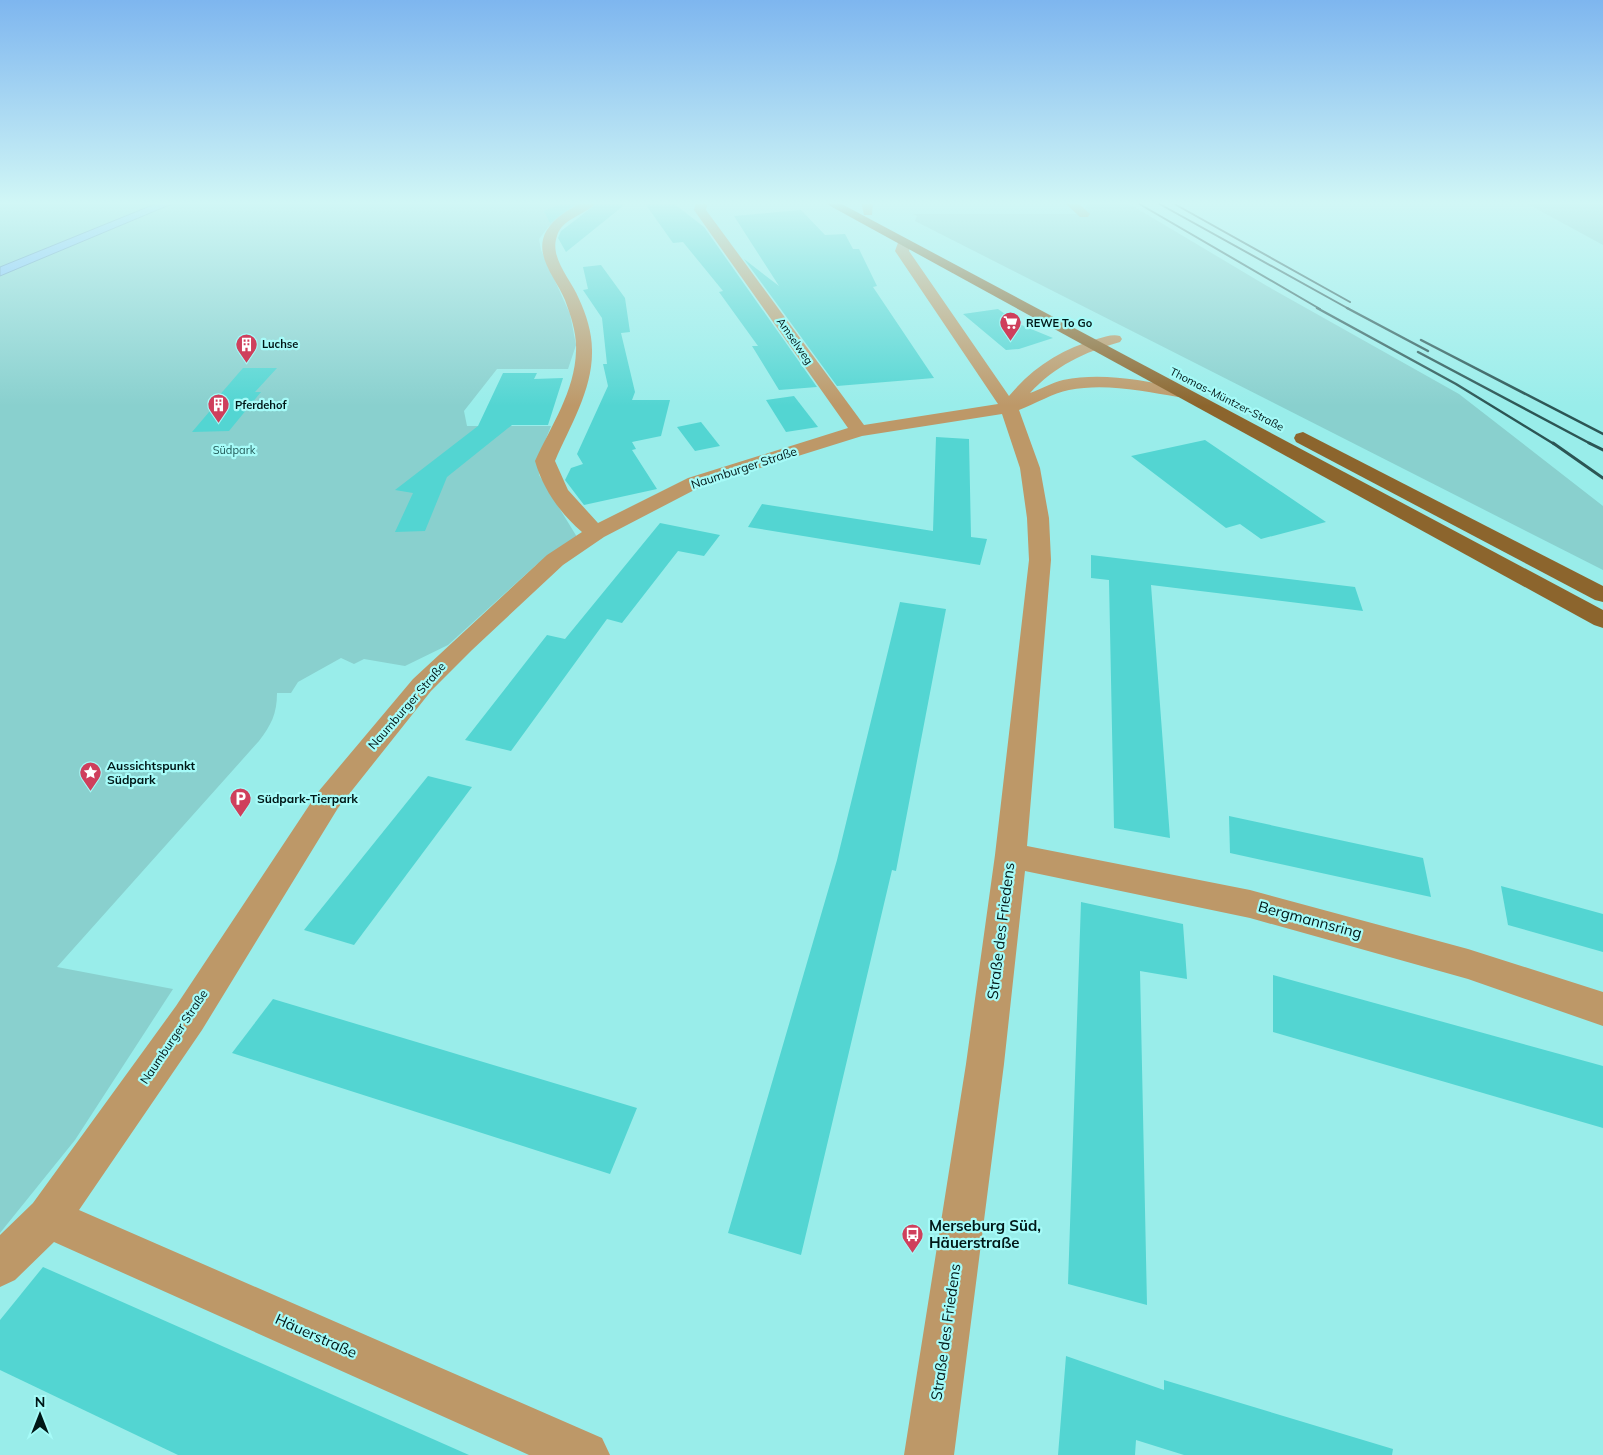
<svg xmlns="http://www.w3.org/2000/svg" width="1603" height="1455" font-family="Mulish,sans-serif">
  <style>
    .green { fill: #89d0ce }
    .water { fill: #7fb8fa; stroke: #5988b6 }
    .building { fill: #53d5d2 }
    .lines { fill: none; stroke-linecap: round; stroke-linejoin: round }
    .minor { fill: #bd9868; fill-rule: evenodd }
    .major { fill: #8c652d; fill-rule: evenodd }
    .rail-far2 { stroke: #2c5554; stroke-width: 2 }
    .rail-far1 { stroke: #2c5554; stroke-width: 2.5 }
    .rail { stroke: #2c5554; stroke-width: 3 }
    .labels { text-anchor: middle; stroke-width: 4.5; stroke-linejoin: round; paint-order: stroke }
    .far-poi-label { font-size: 11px; font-weight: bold; fill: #001717; stroke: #a6fbf8; text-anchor: start }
    .far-street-label { font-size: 11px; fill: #001717; stroke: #a6fbf8 }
    .far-park-label { font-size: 11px; fill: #235a58; stroke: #a6fbf8 }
    .street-label { font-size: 12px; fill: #001717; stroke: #a6fbf8 }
    .poi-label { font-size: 12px; font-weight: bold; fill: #001717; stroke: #a6fbf8; text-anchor: start }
    .near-street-label { font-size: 15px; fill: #001717; stroke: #a6fbf8 }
    .near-poi-label { font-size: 15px; font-weight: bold; fill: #001717; stroke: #a6fbf8; text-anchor: start }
  </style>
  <rect width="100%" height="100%" fill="#99edea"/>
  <g class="green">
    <path d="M0,202h160l-160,65z"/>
    <path d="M180,202h405l-36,24 -10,13 2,11 29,64 6,31 -8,24h-71l-33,42 3,15h84l-13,33 1,16 38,62 -41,28 -88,80 -43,21 -41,-7 -10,5 -13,-6 -43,24 -7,11h-14c0,21 -6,32 -18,48l-202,226 116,22 -98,151 -75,93v-957l167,-70z"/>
    <path d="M1088,202h38l141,84 192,108 144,112v64l-688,-349 2,-5 -5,-2h171z"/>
    <path d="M1524,202h70l9,4v39z"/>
  </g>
  <path class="water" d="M160,202h20l-13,4 -167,70v-9z"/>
  <g class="building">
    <path d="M564,202h14l-28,21 -6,-12z"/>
    <path d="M599,202h29l-62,50 -8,-14 3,-7z"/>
    <path d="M644,202h28l32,25 113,160 -38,3 -27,-44h6l-39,-54 4,-1 -40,-49 -10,1z"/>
    <path d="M801,210l24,25 20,-1 8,15h6l18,37 -4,1 61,91 -97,8 -93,-127 35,27 -45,-70z"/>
    <path d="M601,265l24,33 5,34 -9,1 14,59 -3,8h38l-9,36 -29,6 4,7 -4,1 25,39 -73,16 -19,-25 6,-12 12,-4 -6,-10 31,-68 -5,-22h4l-5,-46 -19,-28 5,-1 -5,-22z"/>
    <path d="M998,309l21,15 34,14 -34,11 -13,1 -43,-36z"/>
    <path d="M243,368h34l-22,24h6l-32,39 -37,1 23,-27h-4z"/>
    <path d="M503,373h34l-3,6 29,-1 -15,47h-36l-65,52 -22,54 -30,1 18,-39 -18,-3 83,-64z"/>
    <path d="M794,396l24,31 -32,5 -20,-32z"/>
    <path d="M701,422l19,24 -25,5 -18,-24z"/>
    <path d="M936,437l33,2 2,98 16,2 -7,26 -232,-38 14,-23 171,27z"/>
    <path d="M1205,440l121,82 -65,17 -21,-15 -14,4 -95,-72z"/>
    <path d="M660,523l60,12 -16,21 -26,-5 -56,72 -15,-4 -96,132 -46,-11 82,-105 18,4z"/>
    <path d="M1091,555l264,32 8,24 -212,-26 19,253 -56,-10 -5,-248 -18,-2z"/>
    <path d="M900,602l46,7 -50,262 -4,-1 -91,385 -73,-22 109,-373z"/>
    <path d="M428,776l44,11 -118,158 -50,-15z"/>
    <path d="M1229,816l194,42 8,39 -201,-44z"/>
    <path d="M1501,886l102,28v38l-95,-27z"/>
    <path d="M1081,902l102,22 4,55 -47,-8 7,334 -79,-21z"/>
    <path d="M1273,975l330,91v62l-330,-96z"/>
    <path d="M273,999l364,109 -27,66 -378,-121z"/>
    <path d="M43,1267l426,188h-291l-178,-85v-50z"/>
    <path d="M1066,1356l98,34v-10l229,69 -1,6h-208l-48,-15 -1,15h-77z"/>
  </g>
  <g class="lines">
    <g class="minor">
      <path d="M582,202h15c-11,13 -35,16 -40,34 -8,22 14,43 22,63 7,15 13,33 13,51 1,39 -22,76 -37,111l13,29 30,33 90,-45 160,-50 -154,-218 2,-8h12l-2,8 158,215 134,-21 -103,-153 4,-11h10l2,3 -2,8 100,145c24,-29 53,-47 88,-57 8,-2 15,-5 23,-3l2,3 -2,3c-36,10 -65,24 -90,51 11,-4 21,-10 33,-13 38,-8 77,0 115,7l6,1 3,4 -3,4 -6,1c-35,-6 -73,-14 -109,-7 -16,3 -34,14 -50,20l21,58 9,50 2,42 -24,286 223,44 218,59 135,43v34l-135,-47 -218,-61 -225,-47 -21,193 -50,391h-50l62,-391 29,-209 34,-295 -2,-42 -7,-50 -18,-54 -140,22 -160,50 -98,51 -41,28 -91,85 -41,41 -93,117 -136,222 -123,180 523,228 8,17h-81l-475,-213 -39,38 -15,7v-52l33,-32 143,-197 142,-214 95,-113 134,-124 35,-23c-22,-19 -39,-43 -47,-71 16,-35 40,-70 41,-110 1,-17 -5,-35 -11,-51 -9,-22 -33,-46 -18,-70 8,-13 22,-20 35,-28z"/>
      <path d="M861,202h12l-1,13h-8z"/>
      <path d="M1064,202h13l13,12 -2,3h-8z"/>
    </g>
    <g class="major">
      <path d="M823,202h15l765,408v18l-9,-3z"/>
      <path d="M1303,432l300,154v16l-8,-2 -299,-158 -2,-4 2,-4z"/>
    </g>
    <g class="rail-far2">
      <path d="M1136,202l184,107"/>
      <path d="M1156,202l193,107"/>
      <path d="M1171,202l179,100"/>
    </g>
    <g class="rail-far1">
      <path d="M1317,308l139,76 98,60"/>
      <path d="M1347,308l81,43"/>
      <path d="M1421,340l182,94"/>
      <path d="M1418,352l173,92"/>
    </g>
    <g class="rail">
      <path d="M1553,443l50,35"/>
      <path d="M1589,443l14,7"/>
    </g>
  </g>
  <linearGradient id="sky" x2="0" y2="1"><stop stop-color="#7eb6ef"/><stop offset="0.5" stop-color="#d1f7f6"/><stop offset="1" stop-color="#d1f7f6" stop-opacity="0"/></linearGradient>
  <rect width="1603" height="406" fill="url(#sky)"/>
  <defs>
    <symbol id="supermarket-pin" viewBox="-11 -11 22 30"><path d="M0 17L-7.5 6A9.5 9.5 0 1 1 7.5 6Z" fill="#cf3f5c" stroke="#a6fbf8"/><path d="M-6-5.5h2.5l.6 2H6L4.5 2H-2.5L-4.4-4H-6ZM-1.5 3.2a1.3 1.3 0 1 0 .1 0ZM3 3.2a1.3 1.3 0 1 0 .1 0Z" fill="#fff"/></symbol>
    <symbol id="building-pin" viewBox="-11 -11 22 30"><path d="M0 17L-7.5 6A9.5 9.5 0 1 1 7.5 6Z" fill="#cf3f5c" stroke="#a6fbf8"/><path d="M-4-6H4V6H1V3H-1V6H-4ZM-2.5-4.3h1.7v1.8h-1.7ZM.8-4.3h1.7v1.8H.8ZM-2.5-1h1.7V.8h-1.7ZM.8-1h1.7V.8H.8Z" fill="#fff"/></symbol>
    <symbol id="sight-pin" viewBox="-11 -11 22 30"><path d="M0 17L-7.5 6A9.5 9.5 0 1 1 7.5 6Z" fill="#cf3f5c" stroke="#a6fbf8"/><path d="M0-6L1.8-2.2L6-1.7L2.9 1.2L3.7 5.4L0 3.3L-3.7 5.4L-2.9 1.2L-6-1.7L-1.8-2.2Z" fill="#fff"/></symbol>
    <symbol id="parking-pin" viewBox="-11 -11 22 30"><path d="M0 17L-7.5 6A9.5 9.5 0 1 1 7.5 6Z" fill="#cf3f5c" stroke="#a6fbf8"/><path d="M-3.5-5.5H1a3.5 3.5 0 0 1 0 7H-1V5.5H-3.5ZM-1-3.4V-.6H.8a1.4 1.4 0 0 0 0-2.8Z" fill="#fff"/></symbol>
    <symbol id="bus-pin" viewBox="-11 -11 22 30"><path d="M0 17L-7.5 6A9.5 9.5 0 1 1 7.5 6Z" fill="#cf3f5c" stroke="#a6fbf8"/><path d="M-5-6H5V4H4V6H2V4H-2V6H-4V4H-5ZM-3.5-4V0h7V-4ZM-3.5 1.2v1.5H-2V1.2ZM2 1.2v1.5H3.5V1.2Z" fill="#fff"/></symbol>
  </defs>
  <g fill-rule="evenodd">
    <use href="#supermarket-pin" x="998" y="310" width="25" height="34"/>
    <use href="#building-pin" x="234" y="332" width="25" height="34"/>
    <use href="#building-pin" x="206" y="392" width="25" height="34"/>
    <use href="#sight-pin" x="78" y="760" width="25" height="34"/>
    <use href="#parking-pin" x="228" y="786" width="25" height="34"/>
    <use href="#bus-pin" x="900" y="1222" width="25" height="34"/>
  </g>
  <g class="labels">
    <g class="far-poi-label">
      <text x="1026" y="327">REWE To Go</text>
      <text x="262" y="348">Luchse</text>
      <text x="235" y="409">Pferdehof</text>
    </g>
    <g class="far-street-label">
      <text transform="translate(795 341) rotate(55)" y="4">Amselweg</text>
      <text transform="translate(1227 399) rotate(27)" y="4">Thomas-Müntzer-Straße</text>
    </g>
    <g class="far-park-label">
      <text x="234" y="454">Südpark</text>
    </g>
    <g class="street-label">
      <text transform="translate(744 468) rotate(-18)" y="4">Naumburger Straße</text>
      <text transform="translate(407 706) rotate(-49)" y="4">Naumburger Straße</text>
      <text transform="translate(174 1037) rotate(-56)" y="4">Naumburger Straße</text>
    </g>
    <g class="poi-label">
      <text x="107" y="770">Aussichtspunkt<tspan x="107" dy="14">Südpark</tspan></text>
      <text x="257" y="803">Südpark-Tierpark</text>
    </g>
    <g class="near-street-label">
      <text transform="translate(1310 920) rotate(15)" y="5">Bergmannsring</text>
      <text transform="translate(1001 931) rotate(-83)" y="5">Straße des Friedens</text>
      <text transform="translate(946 1332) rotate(-82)" y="5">Straße des Friedens</text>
      <text transform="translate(316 1336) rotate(24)" y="5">Häuerstraße</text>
    </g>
    <g class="near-poi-label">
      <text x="929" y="1231">Merseburg Süd,<tspan x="929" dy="17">Häuerstraße</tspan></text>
    </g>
  </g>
  <g transform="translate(40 1415)" stroke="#a6fbf8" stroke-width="4" paint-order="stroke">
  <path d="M0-4L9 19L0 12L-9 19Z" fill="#001717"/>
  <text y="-8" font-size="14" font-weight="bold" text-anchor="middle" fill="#001717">N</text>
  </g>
</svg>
